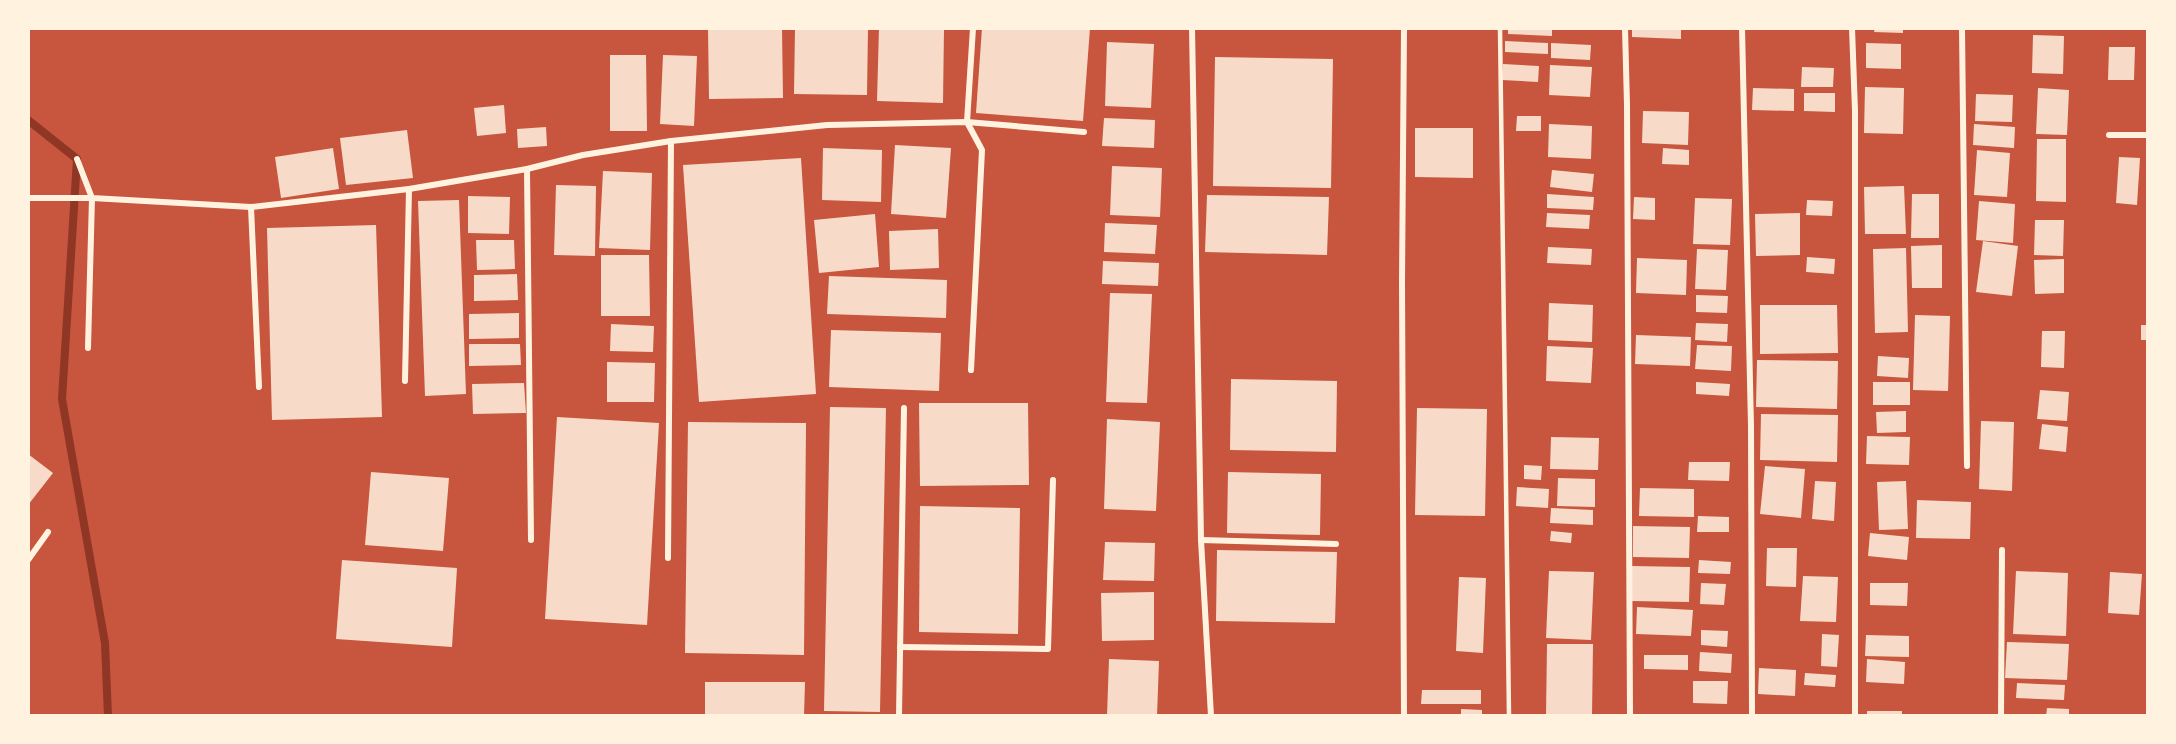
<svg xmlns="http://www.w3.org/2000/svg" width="2176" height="744" font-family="'Public Sans',sans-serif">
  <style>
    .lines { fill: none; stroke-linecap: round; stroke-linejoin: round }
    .stream { stroke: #8f3625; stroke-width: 8 }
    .building { fill: #f7dbc8 }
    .service { stroke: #fff3e0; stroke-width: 4.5 }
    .minor { stroke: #fff3e0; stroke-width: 6 }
  </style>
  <rect width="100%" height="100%" fill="#c8553d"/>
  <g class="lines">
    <path class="stream" d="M28,120l49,39 -15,240 43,244 3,73"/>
  </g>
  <g class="building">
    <path d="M708,28h74l1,70 -74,1z"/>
    <path d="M795,28h73l-1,67 -73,-1z"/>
    <path d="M879,28h65l-1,75 -66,-2z"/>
    <path d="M982,28h108l-7,93 -107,-8z"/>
    <path d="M1508,28h44v8l-44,-2z"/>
    <path d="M1632,28h49v11l-49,-2z"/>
    <path d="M1875,28h28v5l-29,-1z"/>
    <path d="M2033,35l31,1 -1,38 -31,-1z"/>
    <path d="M1505,41l43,2v11l-43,-2z"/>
    <path d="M1107,42l47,2 -3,64 -46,-2z"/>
    <path d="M1551,43l40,2 -1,15 -39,-2z"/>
    <path d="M1866,43l35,1v25l-35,-1z"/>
    <path d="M2109,47h26l-1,33h-26z"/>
    <path d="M610,55h36l1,76h-37z"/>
    <path d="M663,55l34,1 -3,70 -34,-2z"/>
    <path d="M1215,57l118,2 -2,129 -118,-2z"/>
    <path d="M1503,64l36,2 -1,16 -36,-2z"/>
    <path d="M1550,65l42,2 -2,30 -41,-2z"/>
    <path d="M1802,67l32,1 -1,19h-32z"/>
    <path d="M1865,87l39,1 -1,46 -39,-1z"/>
    <path d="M1753,88l41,1v22l-42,-1z"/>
    <path d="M2038,88l31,2 -2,45 -31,-1z"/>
    <path d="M1804,93h31v19l-31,-1z"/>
    <path d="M1976,94l37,1 -1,27 -37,-1z"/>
    <path d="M504,105l2,28 -29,3 -3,-28z"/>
    <path d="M1643,111l46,1 -1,33 -46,-2z"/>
    <path d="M1517,116h24v15h-25z"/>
    <path d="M1104,118l51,2 -1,28 -52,-2z"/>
    <path d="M1549,124l43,2 -1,33 -43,-2z"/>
    <path d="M1974,124l41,3 -1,21 -41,-3z"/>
    <path d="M546,127l1,19 -29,2 -1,-19z"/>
    <path d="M1415,128h58v50l-58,-1z"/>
    <path d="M407,130l6,48 -67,7 -6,-47z"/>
    <path d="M2037,139h29v63l-30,-1z"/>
    <path d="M895,145l56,3 -5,70 -55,-4z"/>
    <path d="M333,148l6,41 -58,9 -6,-41z"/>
    <path d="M823,148l59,2 -1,52 -59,-2z"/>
    <path d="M1663,148l26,2v15l-27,-1z"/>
    <path d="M1977,150l33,3 -3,44 -33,-2z"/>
    <path d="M2119,157l21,1 -3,47 -21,-2z"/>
    <path d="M801,158l15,236 -117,8 -16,-237z"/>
    <path d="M1112,166l50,2 -2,49 -50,-2z"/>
    <path d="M1552,170l42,4 -2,18 -42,-5z"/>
    <path d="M603,171l49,2 -2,77 -51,-2z"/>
    <path d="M556,185l40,1 -1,70 -41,-1z"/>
    <path d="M1904,186l2,48h-41l-1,-47z"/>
    <path d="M1547,194l47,3 -1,13 -46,-2z"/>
    <path d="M1912,194h27v44h-28z"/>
    <path d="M1207,195l122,2 -2,58 -122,-3z"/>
    <path d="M468,196l42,1 -1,37 -41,-1z"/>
    <path d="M1634,197l21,1v22l-22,-1z"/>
    <path d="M1695,198l37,1 -2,46 -37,-1z"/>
    <path d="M459,200l7,194 -41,2 -7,-195z"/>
    <path d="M1807,200l26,1 -1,15 -26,-1z"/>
    <path d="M1979,201l36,3 -2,39 -37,-3z"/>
    <path d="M1547,213l43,2 -1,14 -43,-2z"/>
    <path d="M1800,213v42l-44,1 -1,-42z"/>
    <path d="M875,214l4,53 -60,6 -5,-53z"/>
    <path d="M2035,220h29l-1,36 -29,-1z"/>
    <path d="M1105,223l52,2 -2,29 -51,-2z"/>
    <path d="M376,225l6,192 -110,3 -5,-192z"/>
    <path d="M938,229l1,39 -49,2 -1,-39z"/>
    <path d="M476,240h38l1,29 -38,1z"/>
    <path d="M1983,241l35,5 -6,50 -36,-4z"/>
    <path d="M1942,245v43h-30l-1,-42z"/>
    <path d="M1548,247l44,2 -1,16 -44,-2z"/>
    <path d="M1906,248l2,84 -33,1 -2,-84z"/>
    <path d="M1697,249l31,1 -2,40 -31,-1z"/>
    <path d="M601,255h48l1,61h-49z"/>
    <path d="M1807,257l28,2 -1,15 -28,-2z"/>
    <path d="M1637,258l50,2 -1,35 -50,-2z"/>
    <path d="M2064,259v34l-29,1 -1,-34z"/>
    <path d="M1103,261l56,2 -1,23 -56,-2z"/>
    <path d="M517,274l1,26 -44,1v-26z"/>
    <path d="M829,276l118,4 -1,38 -119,-4z"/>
    <path d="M1110,293l42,1 -5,109 -41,-1z"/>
    <path d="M1696,295l32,1 -1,17 -31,-1z"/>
    <path d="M1549,303l44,2 -1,37 -44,-2z"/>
    <path d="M1760,305h77l1,48 -78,1z"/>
    <path d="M519,313v25l-50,1v-25z"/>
    <path d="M1915,315l35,1 -2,75 -35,-1z"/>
    <path d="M1696,323l32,1 -1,18 -32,-2z"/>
    <path d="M611,324l43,2 -1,26 -43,-1z"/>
    <rect x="2141" y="325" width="7" height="15"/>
    <path d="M831,330l110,3 -2,58 -110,-4z"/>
    <path d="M2042,331h23l-1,37 -23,-1z"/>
    <path d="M1636,335l55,2 -1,29 -55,-2z"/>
    <path d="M469,344h51l1,21 -52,1z"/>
    <path d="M1697,345l35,1 -1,25 -36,-2z"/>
    <path d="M1547,346l46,2 -2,35 -45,-2z"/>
    <path d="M1878,356l31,2 -1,20 -31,-2z"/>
    <path d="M1757,360l81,1 -1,48 -81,-2z"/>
    <path d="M607,362l48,1 -1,39h-47z"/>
    <path d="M1231,379l106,2 -1,71 -106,-2z"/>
    <path d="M1696,382l34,2 -1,12 -33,-2z"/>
    <rect x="1873" y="382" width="37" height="23"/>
    <path d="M524,383l2,30 -53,1 -1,-30z"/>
    <path d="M2040,390l29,2 -2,29 -30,-2z"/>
    <path d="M919,403h109l1,82 -109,1z"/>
    <path d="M830,407l56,1 -6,304 -56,-1z"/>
    <path d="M1417,408l70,1 -2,107 -70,-1z"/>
    <path d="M1906,411v21l-29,1 -1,-21z"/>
    <path d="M1761,414l77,1 -1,47 -77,-2z"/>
    <path d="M557,417l102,6 -12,202 -102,-6z"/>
    <path d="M1107,419l53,3 -4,89 -52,-2z"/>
    <path d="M1981,421l33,1 -2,69 -33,-2z"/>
    <path d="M688,422l118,1 -2,232 -119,-2z"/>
    <path d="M2042,424l26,3 -2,25 -27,-3z"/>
    <path d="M1867,436l43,1 -1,28 -43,-1z"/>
    <path d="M1551,437l48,1 -1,32 -48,-1z"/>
    <path d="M28,454l25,19 -25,32z"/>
    <path d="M1689,462h41l-1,19 -41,-1z"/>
    <path d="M1524,465l18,1 -1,14 -17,-1z"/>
    <path d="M1765,466l40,3 -4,49 -41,-4z"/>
    <path d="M371,472l78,6 -6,73 -78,-6z"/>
    <path d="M1228,472l93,2 -1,61 -93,-2z"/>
    <path d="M1558,478l37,1v28l-38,-1z"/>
    <path d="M1815,481l21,1 -2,39 -22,-2z"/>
    <path d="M1906,481l2,48 -29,1 -2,-48z"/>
    <path d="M1517,487l32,2 -1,19 -32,-2z"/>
    <path d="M1640,488l54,1v28l-55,-1z"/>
    <path d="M1917,500l54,2 -1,37 -54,-1z"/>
    <path d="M920,506l100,2 -2,126 -99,-2z"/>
    <path d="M1551,508l42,2v15l-43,-2z"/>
    <path d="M1698,516l31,1v15h-32z"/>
    <path d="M1633,526l57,1 -1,31 -56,-1z"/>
    <path d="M1551,531l21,2 -1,10 -21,-2z"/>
    <path d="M1870,533l39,4 -2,23 -39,-4z"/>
    <path d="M1105,542l50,1 -1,38 -51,-1z"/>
    <path d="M1767,548h30l-1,39 -30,-1z"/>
    <path d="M1217,550l120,2 -2,71 -119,-2z"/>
    <path d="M342,560l115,8 -5,79 -116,-8z"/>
    <path d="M1699,560l32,2 -1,12 -32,-1z"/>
    <path d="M1631,566l59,1 -1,35 -59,-1z"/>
    <path d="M1549,571l45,1 -3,68 -45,-2z"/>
    <path d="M2016,571l52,2 -2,63 -53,-2z"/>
    <path d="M2110,572l32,2 -3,41 -31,-2z"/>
    <path d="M1803,576l35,1 -2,45 -36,-1z"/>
    <path d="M1459,577l27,1 -3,75 -27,-2z"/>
    <path d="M1701,583l25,1 -2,21 -24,-1z"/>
    <path d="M1870,583h38l-1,23 -37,-1z"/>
    <path d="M1154,592v48l-52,1 -1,-48z"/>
    <path d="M1637,607l56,3 -2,26 -55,-2z"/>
    <path d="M1701,630l27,1 -1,16 -26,-2z"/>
    <path d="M1822,634l17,1 -2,32 -16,-1z"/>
    <path d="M1866,635l43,1v21l-44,-1z"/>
    <path d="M2007,642l62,2 -2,36 -62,-2z"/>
    <path d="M1547,644h46l-1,72h-46z"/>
    <path d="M1700,652l32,2 -1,19 -32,-2z"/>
    <path d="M1644,655h44v15l-44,-1z"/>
    <path d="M1109,659l50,2 -2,55h-50z"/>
    <path d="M1867,659l38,3 -1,22 -38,-2z"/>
    <path d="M1759,668l37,2 -1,26 -37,-2z"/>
    <path d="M1805,673l31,2 -1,12 -31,-2z"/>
    <path d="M1693,681h35l-1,23 -34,-1z"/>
    <path d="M705,682h100l-1,34h-99z"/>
    <path d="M2017,683l48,2 -1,15 -48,-2z"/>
    <path d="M1422,690h59v14h-60z"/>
    <path d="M2047,708l22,1v7h-23z"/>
    <path d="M1461,709l21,1v6h-21z"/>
    <rect x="1867" y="711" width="35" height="5"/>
  </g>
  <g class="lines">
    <path class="service" d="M1500,28l9,688"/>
    <g class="minor">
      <path d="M1192,28l9,512 10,176"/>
      <path d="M1404,28l-2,254 2,434"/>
      <path d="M1625,28l2,77 3,611"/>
      <path d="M1742,28l9,398 1,290"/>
      <path d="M1852,28l3,83v605"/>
      <path d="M1962,28l5,438"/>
      <path d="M2109,135h39"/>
      <path d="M77,159l15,39 159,9 158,-18 118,-20 56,-14 88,-14 156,-16 140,-3 117,10"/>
      <path d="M527,169l4,371"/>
      <path d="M28,198h64l-4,150"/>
      <path d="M251,207l8,180"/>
      <path d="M971,370l11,-220 -15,-28 6,-94"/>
      <path d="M405,381l4,-192"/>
      <path d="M1201,540l135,4"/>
      <path d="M668,558l3,-417"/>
      <path d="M28,560l20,-28"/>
      <path d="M900,647l148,2 5,-169"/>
      <path d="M899,716l5,-308"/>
      <path d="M2001,716l1,-166"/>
    </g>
  </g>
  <rect width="2176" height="744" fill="none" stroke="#fff3e0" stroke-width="60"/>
</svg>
